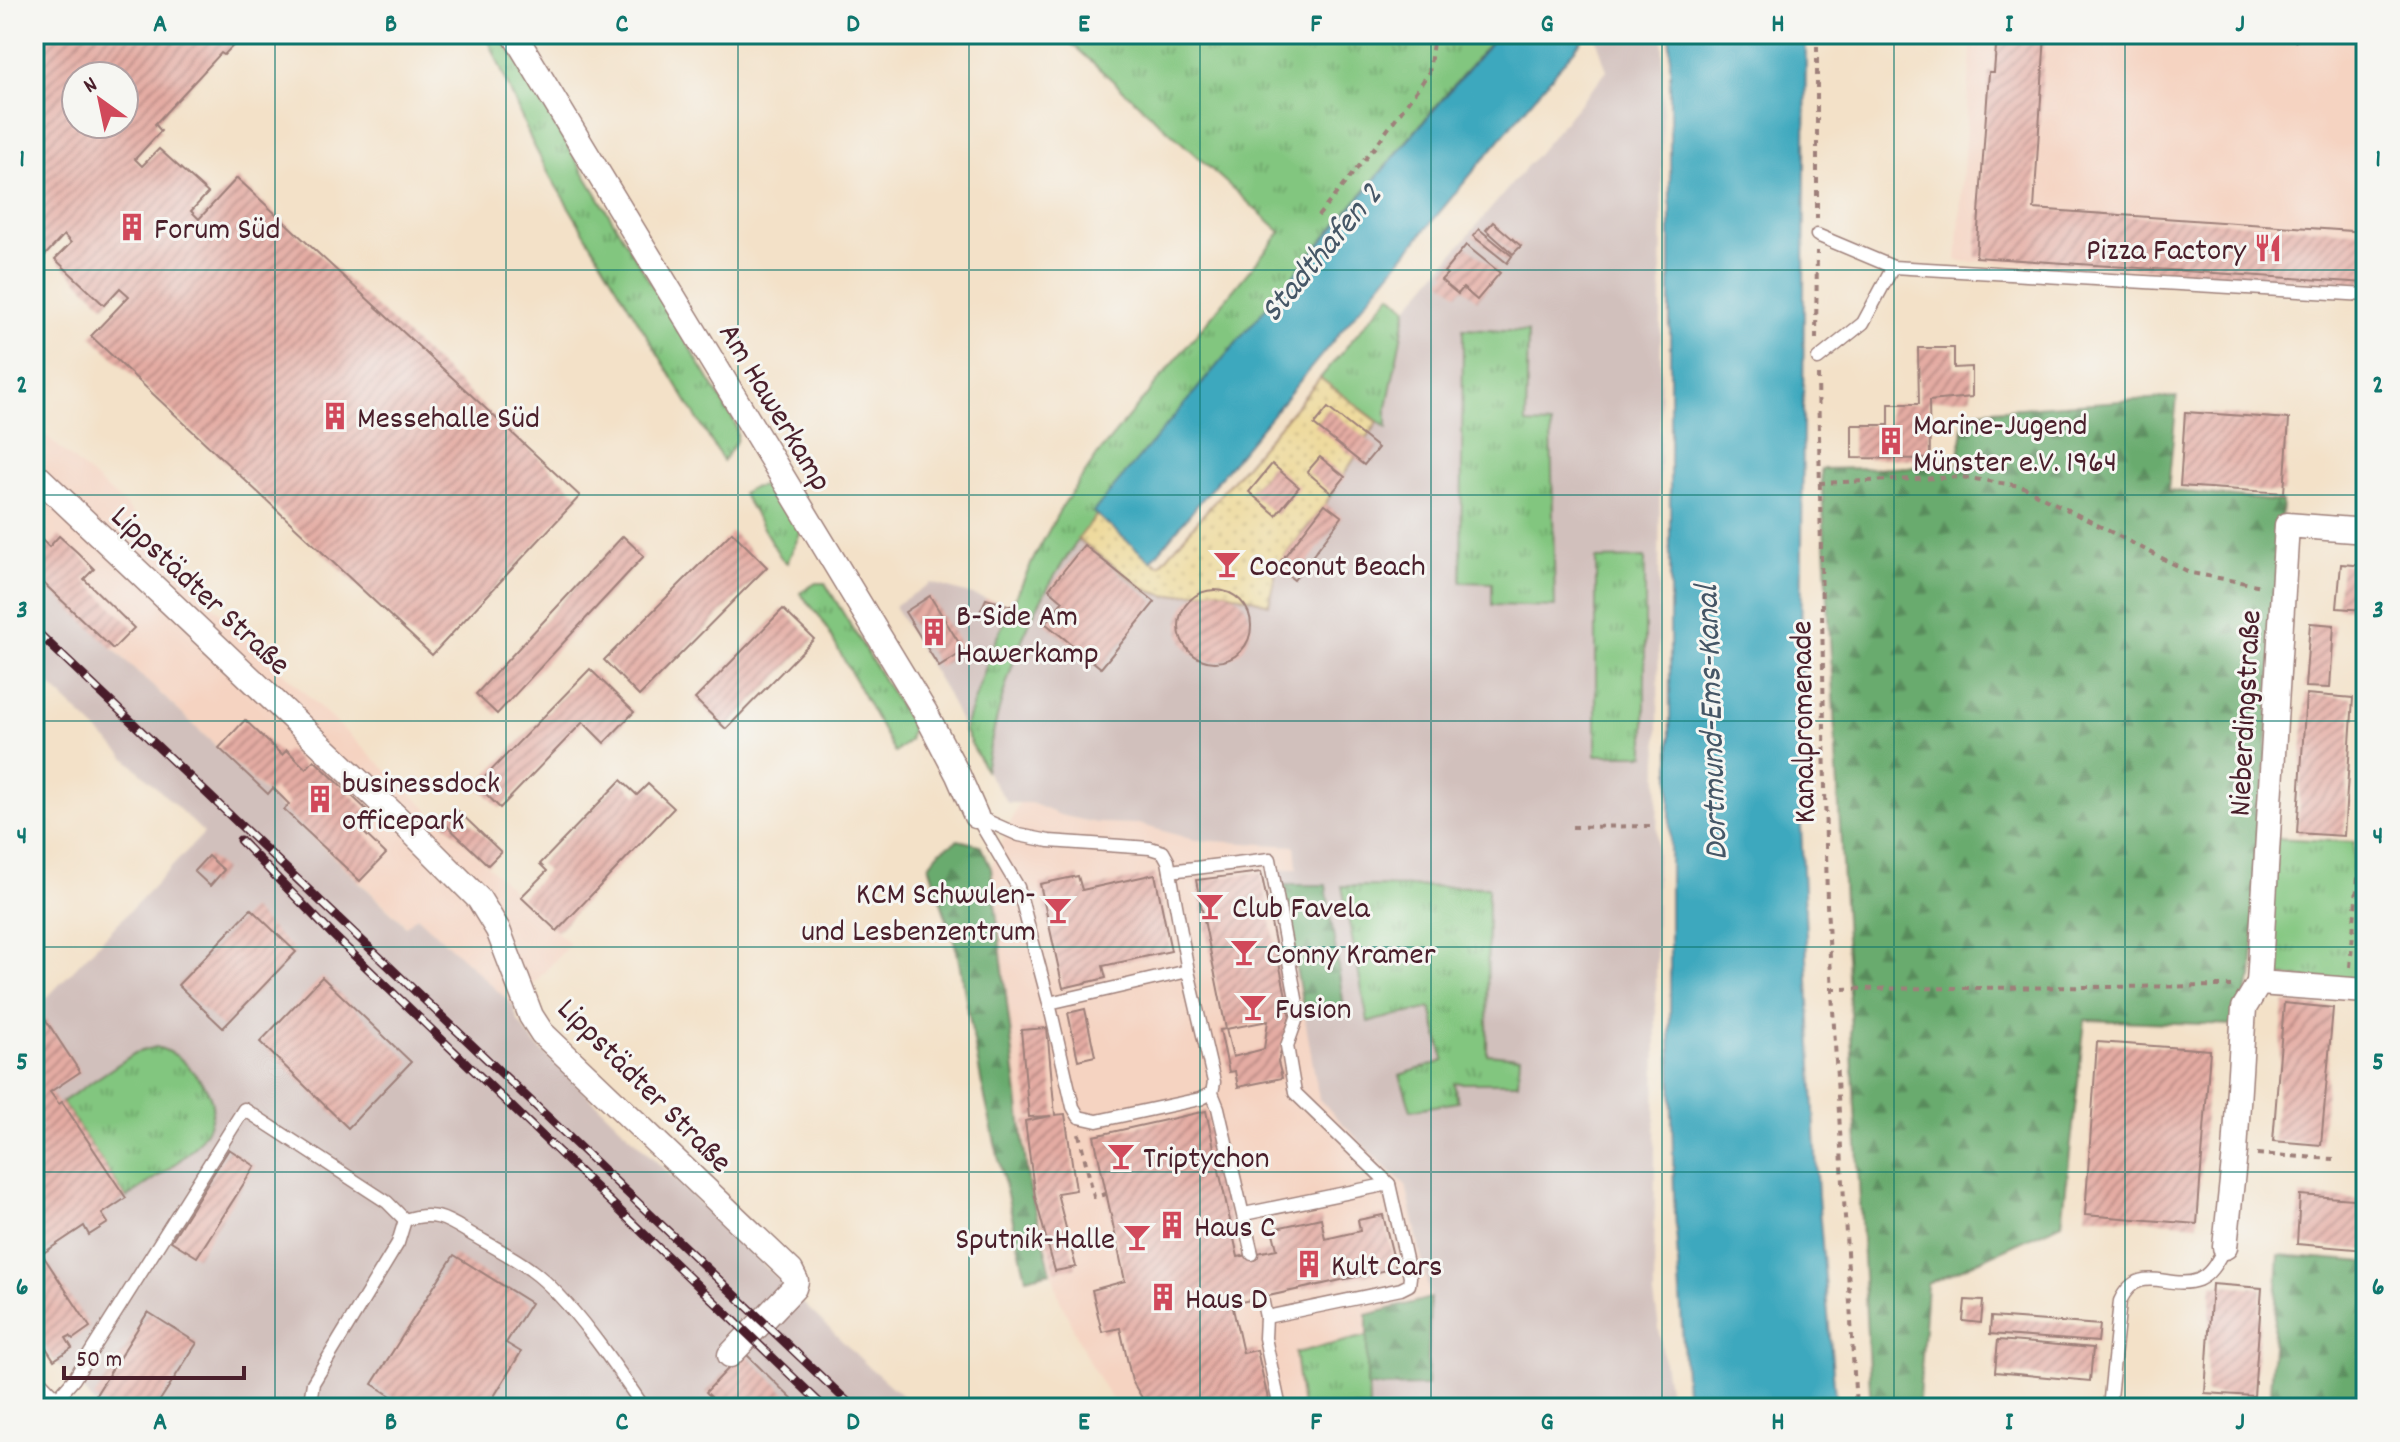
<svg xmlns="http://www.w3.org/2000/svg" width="2400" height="1442" font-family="Dekko,sans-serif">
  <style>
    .built { fill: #f5d3c1 }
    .industrial { fill: #d1c0bc }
    .grass { fill: url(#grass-tufts); stroke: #667255; stroke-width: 2 }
    .forest { fill: url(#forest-firs); stroke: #5a654c; stroke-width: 2 }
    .sand { fill: url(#sand-dots); stroke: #9c7c64; stroke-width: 2 }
    .water { fill: #3ea8be; stroke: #446474; stroke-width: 2 }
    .building { fill: url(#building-hatch); fill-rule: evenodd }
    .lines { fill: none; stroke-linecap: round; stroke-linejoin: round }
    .lane-casing { stroke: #9e807a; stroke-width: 15 }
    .street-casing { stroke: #9e807a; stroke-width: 27 }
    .path { stroke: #9e807a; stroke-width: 4; stroke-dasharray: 6 6; stroke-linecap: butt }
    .lane { stroke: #fff; stroke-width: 12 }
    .street { stroke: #fff; stroke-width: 24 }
    .rail-casing { stroke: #4a1f2b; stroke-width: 9 }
    .rail { stroke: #f6f6f2; stroke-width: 6; stroke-dasharray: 18; stroke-linecap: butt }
    .grid { fill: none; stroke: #0f766e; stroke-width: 2; stroke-opacity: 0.55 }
    .labels { text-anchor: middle; stroke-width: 6; stroke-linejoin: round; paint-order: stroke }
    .poi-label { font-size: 32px; fill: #4a1f2b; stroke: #f6f6f2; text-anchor: start }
    .street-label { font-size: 32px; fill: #4a1f2b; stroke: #f6f6f2 }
    .water-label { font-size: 34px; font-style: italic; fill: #455666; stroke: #f6f6f2 }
    .neatline { fill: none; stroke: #0f766e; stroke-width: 3 }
    .grid-label { font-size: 26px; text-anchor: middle; font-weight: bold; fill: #0f766e }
  </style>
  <defs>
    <pattern id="grass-tufts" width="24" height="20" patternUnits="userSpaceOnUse" patternTransform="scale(2)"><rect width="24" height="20" fill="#82c67f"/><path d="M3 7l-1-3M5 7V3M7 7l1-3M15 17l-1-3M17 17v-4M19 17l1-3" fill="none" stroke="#6ca068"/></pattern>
    <pattern id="forest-firs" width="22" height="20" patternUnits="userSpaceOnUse" patternTransform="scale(2)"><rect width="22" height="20" fill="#69ab6e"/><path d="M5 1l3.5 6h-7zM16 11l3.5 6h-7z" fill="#588b5b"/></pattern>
    <pattern id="sand-dots" width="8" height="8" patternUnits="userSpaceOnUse" patternTransform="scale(2)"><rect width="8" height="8" fill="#eeda9e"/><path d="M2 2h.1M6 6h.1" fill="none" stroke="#cebb88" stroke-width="1.8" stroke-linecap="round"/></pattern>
    <pattern id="building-hatch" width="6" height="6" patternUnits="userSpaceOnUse" patternTransform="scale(2)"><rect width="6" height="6" fill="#e4aca3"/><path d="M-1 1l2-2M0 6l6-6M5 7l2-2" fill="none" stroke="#bb8b85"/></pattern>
  </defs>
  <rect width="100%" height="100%" fill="#f6f6f2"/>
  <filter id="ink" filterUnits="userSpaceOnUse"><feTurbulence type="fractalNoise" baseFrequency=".0125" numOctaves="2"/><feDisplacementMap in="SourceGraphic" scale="16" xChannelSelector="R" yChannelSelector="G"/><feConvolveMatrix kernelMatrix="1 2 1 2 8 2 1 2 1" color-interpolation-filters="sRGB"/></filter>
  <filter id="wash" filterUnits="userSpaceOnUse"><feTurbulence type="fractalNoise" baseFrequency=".006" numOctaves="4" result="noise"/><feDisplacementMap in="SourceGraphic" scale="32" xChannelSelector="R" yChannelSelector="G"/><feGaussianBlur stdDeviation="1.8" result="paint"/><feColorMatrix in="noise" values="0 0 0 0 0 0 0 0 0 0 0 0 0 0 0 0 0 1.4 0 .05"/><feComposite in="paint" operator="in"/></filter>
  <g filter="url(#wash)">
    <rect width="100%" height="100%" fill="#f3e1c8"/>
    <g class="built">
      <path d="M1972,34h394v251l-409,-24z"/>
      <path d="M34,425l93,82 34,38 33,43 376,356 -57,62 -96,-90 -10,10 -373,-352z"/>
      <path d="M1019,803h12l29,12 35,8 43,1 57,16 100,6 2,23 -18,1 103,294 24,21 24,113 -62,17 -1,21 -71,17 6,55h-185l-27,-44 -31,-66 -31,-117 -37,-313z"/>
    </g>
    <g class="industrial">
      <path d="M1595,34h68l-9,1261 17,113h-302l-2,-21 60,-1 3,-88 -24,-113 -24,-21 -63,-65 -40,-230h18l-2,-23 -100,-6 -57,-16 -42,-1 -36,-8 -29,-12h-23l-23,-33 12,-60 18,-57 28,-59 35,-55 68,51 21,6 52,-6 50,14 8,-38 48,-62 62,-97 20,-99 200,-237z"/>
      <path d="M34,574l372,352 11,-10 96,89 5,16 18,24 333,322 47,41h-818l-24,-29 -40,-36v-341l4,5 166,-174 -170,-163z"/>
      <path d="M931,583l80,23 -16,36 -31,88 -19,-40 -51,-84z"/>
    </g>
    <g class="grass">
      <path d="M486,34h14l234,387c8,19 0,24 -11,40l-173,-285 -18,-34z"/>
      <path d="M1061,34h436l-404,479 4,2c-67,86 -91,151 -112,255l-21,-40 31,-89 40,-85 26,-48 37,-54 183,-222z"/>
      <path d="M1391,294l16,14 -20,99v21l-67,-50z"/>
      <path d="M1463,329l65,3 -2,92 25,1 4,182 -63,-2v-22l-31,-1z"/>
      <path d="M770,485l3,1 28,45 -14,32 -6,-5 -39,-65 9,-5z"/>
      <path d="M1645,558v197h-49v-196z"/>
      <path d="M816,583h9l87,144 -3,13 -14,13 -74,-135 -21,-25z"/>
      <path d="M2273,838l81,4 -2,35 14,1v103l-99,-5z"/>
      <path d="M1342,886l146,1 -1,167 33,3 -2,26h-64l4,19 -47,8 -11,-35 44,-14 -13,-53 -63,14z"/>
      <path d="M156,1047c24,7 28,15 44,33 44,50 -40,94 -74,118l-64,-96 73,-49z"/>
      <path d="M1367,1336l2,72h-67l-7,-55z"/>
    </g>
    <g class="forest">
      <path d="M2177,397l-9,93 114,12 -30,475 -18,48 -149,-5 -23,203 -135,61 -8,116 2,8h-50l-50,-939 137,-3 7,-54z"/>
      <path d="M958,840l22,5 11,23 37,313 23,91 -25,6 -44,-193 -25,-134 -28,-86 11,-14z"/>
      <path d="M1281,885h45l18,122h-41z"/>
      <path d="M2279,1255l87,7v146h-97z"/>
      <path d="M1430,1298l-3,88 -60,1v-72z"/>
    </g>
    <path class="sand" d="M1320,378l58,44 -53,82 -48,62 -8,38 -50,-14 -52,6 -21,-6 -68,-51 19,-24 54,46 9,4z"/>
    <g class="water">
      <path d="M1498,34h89l-436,527 -58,-49z"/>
      <path d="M1670,34h136l-6,771 18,392 18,211h-149l-13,-212 -4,-162z"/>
    </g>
    <g id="blocks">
      <g class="building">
        <path d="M34,34h210l-20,21 -3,-2 -66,71 6,7 -26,28 7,7 17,-17 49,44 -17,18 8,8 38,-41 343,318 -148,159 -341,-319 38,-40 -9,-8 -16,17 -49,-46 16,-16 -7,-8 -30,32zM76,76h48v48h-48z"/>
        <path d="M1997,34h48l-11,175 332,23v51l-390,-26 13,-185h5z"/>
        <path d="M1493,222l28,24 -8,8 -27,-24z"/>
        <path d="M1479,229l33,27 -5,7 -34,-27z"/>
        <path d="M1466,245l34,28 -23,27 -14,-12 -5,6 -17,-14 6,-6 -3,-2z"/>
        <path d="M1918,348h36v20l18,-1v30l-43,4 1,58 -78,-1v-33h37v-21h30z"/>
        <path d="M1328,408l50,40 -14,17 -50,-40z"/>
        <path d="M2185,412l104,7 -5,74 -104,-7z"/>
        <path d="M1320,457l25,20 -13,16 -25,-21z"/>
        <path d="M1272,464l27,23 -23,28 -27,-23z"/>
        <path d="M1325,504l17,13 -48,63 -17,-14z"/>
        <path d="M34,532l15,15 10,-11 18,16 17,17 -10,10 50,49 -21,21 -79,-75z"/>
        <path d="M732,532l35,35 -128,129 -35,-36z"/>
        <path d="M623,536l21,20 -147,158 -21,-20z"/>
        <path d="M1084,545l71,57 -54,66 -56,-45 18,-22 -14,-12z"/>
        <path d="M2341,564l25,2v44l-29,-2z"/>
        <circle cx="1215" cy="626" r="36"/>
        <path d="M930,596l34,55 -25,16 -34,-55z"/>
        <path d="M986,599l25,7 -8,17 -25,-7z"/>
        <path d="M783,609l31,30 -88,90 -31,-30z"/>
        <path d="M2310,623l24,2 -4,63 -25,-1z"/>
        <path d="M590,669l44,43 -30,31 -21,-21 -83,86 -23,-23z"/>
        <path d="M2306,694l47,4 -9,138 -47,-3z"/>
        <path d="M245,720l37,35 5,-5 19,19 8,-9 57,54 -12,14 27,26 -26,27 -76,-71 5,-6 -16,-16 -5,6 -49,-46z"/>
        <path d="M621,780l16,15 11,-11 26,24 -117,123 -36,-34 26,-26 -7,-7z"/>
        <path d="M455,808l46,44 -13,13 -46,-44z"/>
        <path d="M208,856l16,14 -14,16 -16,-15z"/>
        <path d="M1261,872l7,34 4,-1 3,12 -5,1 20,98 -12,46 4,16 -44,9 -3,-16 -6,1 -9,-42 6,-1 7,28 31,-8 4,-28 -42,8 -30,-149z"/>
        <path d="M1155,874l16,77 -68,15 3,12 -43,10 -23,-104 38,-8 4,14z"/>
        <path d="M251,909l45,43 -73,76 -45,-43z"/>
        <path d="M322,977l89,85 -63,66 -88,-86z"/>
        <path d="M34,1002l46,70 -30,20 9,12 3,-2 64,96 -24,16 6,9 -19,12 -5,-9 -42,28 48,73 -17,12 -3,-3 -4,2 6,10 -18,12 -20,-31v-196l8,-5 -8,-13z"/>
        <path d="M2284,1003l49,5 -12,137 -48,-4z"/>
        <path d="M1085,1009l10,47 -17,4 -10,-47z"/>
        <path d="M1047,1028l8,87 10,-1 11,76 -19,3 19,74 -21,4 -20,-74 -10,-76 26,-5 -22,1 -8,-87z"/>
        <path d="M2097,1042l113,8 -13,174 -112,-9z"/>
        <path d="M1206,1111l32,146 39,-8 -5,-20 49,-11 4,21 35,-8 -2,-11 25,-5 13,53 -164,36 11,49 14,-3 13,58h-122l-16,-27 -12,-53 -18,4 -10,-42 33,-9 -31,-145z"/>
        <path d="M229,1149l26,17 -58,91 -26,-16z"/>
        <path d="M2300,1195l66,5v50l-69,-6z"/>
        <path d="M454,1255l77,48 -25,40 15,9 -34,56h-77l-38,-24z"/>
        <path d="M2212,1284l50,4 -8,108 -49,-3z"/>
        <path d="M1965,1300l18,1 -2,22 -18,-2z"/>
        <path d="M148,1312l49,31 -42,65h-45l-16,-10z"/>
        <path d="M1991,1317l109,8 -2,17 -108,-8z"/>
        <path d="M1998,1340l95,8 -3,33 -95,-9z"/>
        <path d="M744,1352l57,56h-79l-16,-16z"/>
      </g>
    </g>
  </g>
  <g filter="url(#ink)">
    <use href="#blocks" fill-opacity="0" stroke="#9e807a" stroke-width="2"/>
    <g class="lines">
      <defs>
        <g id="lane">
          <path d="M1817,235l76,32 473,28"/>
          <path d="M1818,359l45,-36 30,-56"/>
          <path d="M976,816l43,19 30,6 101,7 13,4 5,9 20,110 26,111 -2,11 6,15 34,146"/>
          <path d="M976,816l42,71 31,116 24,104 6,10 18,4 103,-22 12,-6"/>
          <path d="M1170,871l100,-12 27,145 1,11 -11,31 8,47 94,91 21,93 -1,8 -8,4 -135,28"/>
          <path d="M1049,1003l139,-32"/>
          <path d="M1244,1214l145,-30"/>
          <path d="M405,1220c33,-11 45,2 73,18 18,10 37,20 53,32 38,27 86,98 113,138"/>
          <path d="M1262,1298l4,19 -1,21 15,70"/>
          <path d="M53,1403l21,-24 170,-270 143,93 18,18"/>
          <path d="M309,1408l4,-25 85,-140 7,-23"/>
          <path d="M2109,1408l11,-107c19,-40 49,-10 78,-21 14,-6 20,-21 27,-33"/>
        </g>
        <g id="street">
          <path d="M514,34l411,678 33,63 18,41"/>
          <path d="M34,473l374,355 71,71 19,31 33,86 11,17 249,238 5,10 -2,7 -64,67"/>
          <path d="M2366,531l-79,-6 -28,458 107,8"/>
          <path d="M2225,1247l10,-95 9,-144 15,-25"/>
          <path d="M34,1383l24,25"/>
        </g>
      </defs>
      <use href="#lane" class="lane-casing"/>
      <use href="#street" class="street-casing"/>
      <g class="path">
        <path d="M1817,34v185"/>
        <path d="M2294,41l13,-7"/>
        <path d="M1318,216l56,-68 55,-75 5,-39"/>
        <path d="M1816,339l1,-88"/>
        <path d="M1818,375l9,530 29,503"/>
        <path d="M1819,483l142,-6 60,9 170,87 71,13"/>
        <path d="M1572,827l80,-1"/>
        <path d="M2350,967l8,-90 4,-12"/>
        <path d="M1831,989l400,-3"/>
        <path d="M1079,1134l15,63 12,-3"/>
        <path d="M2257,1154l77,5"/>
        <path d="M82,1396l12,12"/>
      </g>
      <use href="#lane" class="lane"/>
      <use href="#street" class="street"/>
      <defs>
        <g id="rail">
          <path d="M34,629l820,779"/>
          <path d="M240,840l93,95 492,473"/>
        </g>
      </defs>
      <use href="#rail" class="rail-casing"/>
      <use href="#rail" class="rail"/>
    </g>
  </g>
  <path class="grid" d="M275,34v1374M506,34v1374M738,34v1374M969,34v1374M1200,34v1374M1431,34v1374M1662,34v1374M1894,34v1374M2125,34v1374M34,270h2332M34,495h2332M34,721h2332M34,947h2332M34,1172h2332"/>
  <defs>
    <symbol id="building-bare" viewBox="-9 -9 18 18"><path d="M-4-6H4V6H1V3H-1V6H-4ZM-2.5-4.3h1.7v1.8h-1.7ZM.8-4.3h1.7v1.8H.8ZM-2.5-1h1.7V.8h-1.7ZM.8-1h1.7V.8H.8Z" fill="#d1495b" stroke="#f6f6f2" stroke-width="2.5" paint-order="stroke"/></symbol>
    <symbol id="restaurant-bare" viewBox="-9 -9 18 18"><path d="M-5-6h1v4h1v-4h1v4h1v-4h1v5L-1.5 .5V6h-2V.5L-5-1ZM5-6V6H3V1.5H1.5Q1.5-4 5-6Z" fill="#d1495b" stroke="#f6f6f2" stroke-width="2.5" paint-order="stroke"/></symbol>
    <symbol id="bar-bare" viewBox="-9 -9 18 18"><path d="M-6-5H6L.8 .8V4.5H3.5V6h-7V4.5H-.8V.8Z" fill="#d1495b" stroke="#f6f6f2" stroke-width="2.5" paint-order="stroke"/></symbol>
  </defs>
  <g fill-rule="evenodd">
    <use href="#building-bare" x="112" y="207" width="40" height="40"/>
    <use href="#restaurant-bare" x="2248" y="228" width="40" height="40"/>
    <use href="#building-bare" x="315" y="396" width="40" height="40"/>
    <use href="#building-bare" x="1871" y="421" width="40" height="40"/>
    <use href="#bar-bare" x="1207" y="544" width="40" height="40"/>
    <use href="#building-bare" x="914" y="612" width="40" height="40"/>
    <use href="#building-bare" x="300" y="779" width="40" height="40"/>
    <use href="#bar-bare" x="1190" y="886" width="40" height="40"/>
    <use href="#bar-bare" x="1038" y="890" width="40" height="40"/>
    <use href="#bar-bare" x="1224" y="932" width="40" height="40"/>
    <use href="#bar-bare" x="1233" y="987" width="40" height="40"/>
    <use href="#bar-bare" x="1101" y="1136" width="40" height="40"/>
    <use href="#building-bare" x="1152" y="1205" width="40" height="40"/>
    <use href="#bar-bare" x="1117" y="1217" width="40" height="40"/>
    <use href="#building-bare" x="1289" y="1244" width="40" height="40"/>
    <use href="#building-bare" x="1143" y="1277" width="40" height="40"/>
  </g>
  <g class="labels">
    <g class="poi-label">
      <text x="154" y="238">Forum Süd</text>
      <text x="2246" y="259" text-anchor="end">Pizza Factory</text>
      <text x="357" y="427">Messehalle Süd</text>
      <text x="1913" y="434">Marine-Jugend<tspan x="1913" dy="37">Münster e.V. 1964</tspan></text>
      <text x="1249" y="575">Coconut Beach</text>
      <text x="956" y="625">B-Side Am<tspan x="956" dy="37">Hawerkamp</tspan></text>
      <text x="342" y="792">businessdock<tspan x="342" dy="37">officepark</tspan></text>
      <text x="1036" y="903" text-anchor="end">KCM Schwulen-<tspan x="1036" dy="37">und Lesbenzentrum</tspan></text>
      <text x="1232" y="917">Club Favela</text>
      <text x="1266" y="963">Conny Kramer</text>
      <text x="1275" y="1018">Fusion</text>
      <text x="1143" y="1167">Triptychon</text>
      <text x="1194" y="1236">Haus C</text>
      <text x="1115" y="1248" text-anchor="end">Sputnik-Halle</text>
      <text x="1331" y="1275">Kult Cars</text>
      <text x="1185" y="1308">Haus D</text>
    </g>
    <g class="street-label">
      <text transform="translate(777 406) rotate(59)" y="11">Am Hawerkamp</text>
      <text transform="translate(202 589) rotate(43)" y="11">Lippstädter Straße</text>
      <text transform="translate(2243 713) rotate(-87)" y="11">Nieberdingstraße</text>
      <text transform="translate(1801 722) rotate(-91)" y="11">Kanalpromenade</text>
      <text transform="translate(646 1084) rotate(45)" y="11">Lippstädter Straße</text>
    </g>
    <g class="water-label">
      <text transform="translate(1319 251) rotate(-50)" y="12">Stadthafen 2</text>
      <text transform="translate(1709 723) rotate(-92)" y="12">Dortmund-Ems-Kanal</text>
    </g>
  </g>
  <rect width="2400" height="1442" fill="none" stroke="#f6f6f2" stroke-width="88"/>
  <g transform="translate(100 100) rotate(327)"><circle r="38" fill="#f6f6f2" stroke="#b1a0a2" stroke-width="2"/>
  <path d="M0-6L14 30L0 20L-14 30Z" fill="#d1495b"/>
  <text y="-12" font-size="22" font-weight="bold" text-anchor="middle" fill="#4a1f2b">N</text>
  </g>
  <path d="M64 1366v12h180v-12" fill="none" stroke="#4a1f2b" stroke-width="4"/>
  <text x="76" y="1366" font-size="24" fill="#4a1f2b" stroke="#f6f6f2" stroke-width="6" paint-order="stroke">50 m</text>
  <rect x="44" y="44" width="2312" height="1354" class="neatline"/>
  <g class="grid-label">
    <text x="160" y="31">A</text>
    <text x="391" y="31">B</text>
    <text x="622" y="31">C</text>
    <text x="853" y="31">D</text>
    <text x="1084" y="31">E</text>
    <text x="1316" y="31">F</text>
    <text x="1547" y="31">G</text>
    <text x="1778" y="31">H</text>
    <text x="2009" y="31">I</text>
    <text x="2240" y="31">J</text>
    <text x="22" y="166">1</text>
    <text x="2378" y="166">1</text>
    <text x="22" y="392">2</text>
    <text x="2378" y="392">2</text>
    <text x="22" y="617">3</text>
    <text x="2378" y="617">3</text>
    <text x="22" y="843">4</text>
    <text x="2378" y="843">4</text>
    <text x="22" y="1069">5</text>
    <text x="2378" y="1069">5</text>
    <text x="22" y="1294">6</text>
    <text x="2378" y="1294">6</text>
    <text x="160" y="1429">A</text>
    <text x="391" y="1429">B</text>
    <text x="622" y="1429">C</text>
    <text x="853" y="1429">D</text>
    <text x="1084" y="1429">E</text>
    <text x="1316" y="1429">F</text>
    <text x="1547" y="1429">G</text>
    <text x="1778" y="1429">H</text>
    <text x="2009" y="1429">I</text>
    <text x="2240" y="1429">J</text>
  </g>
</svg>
